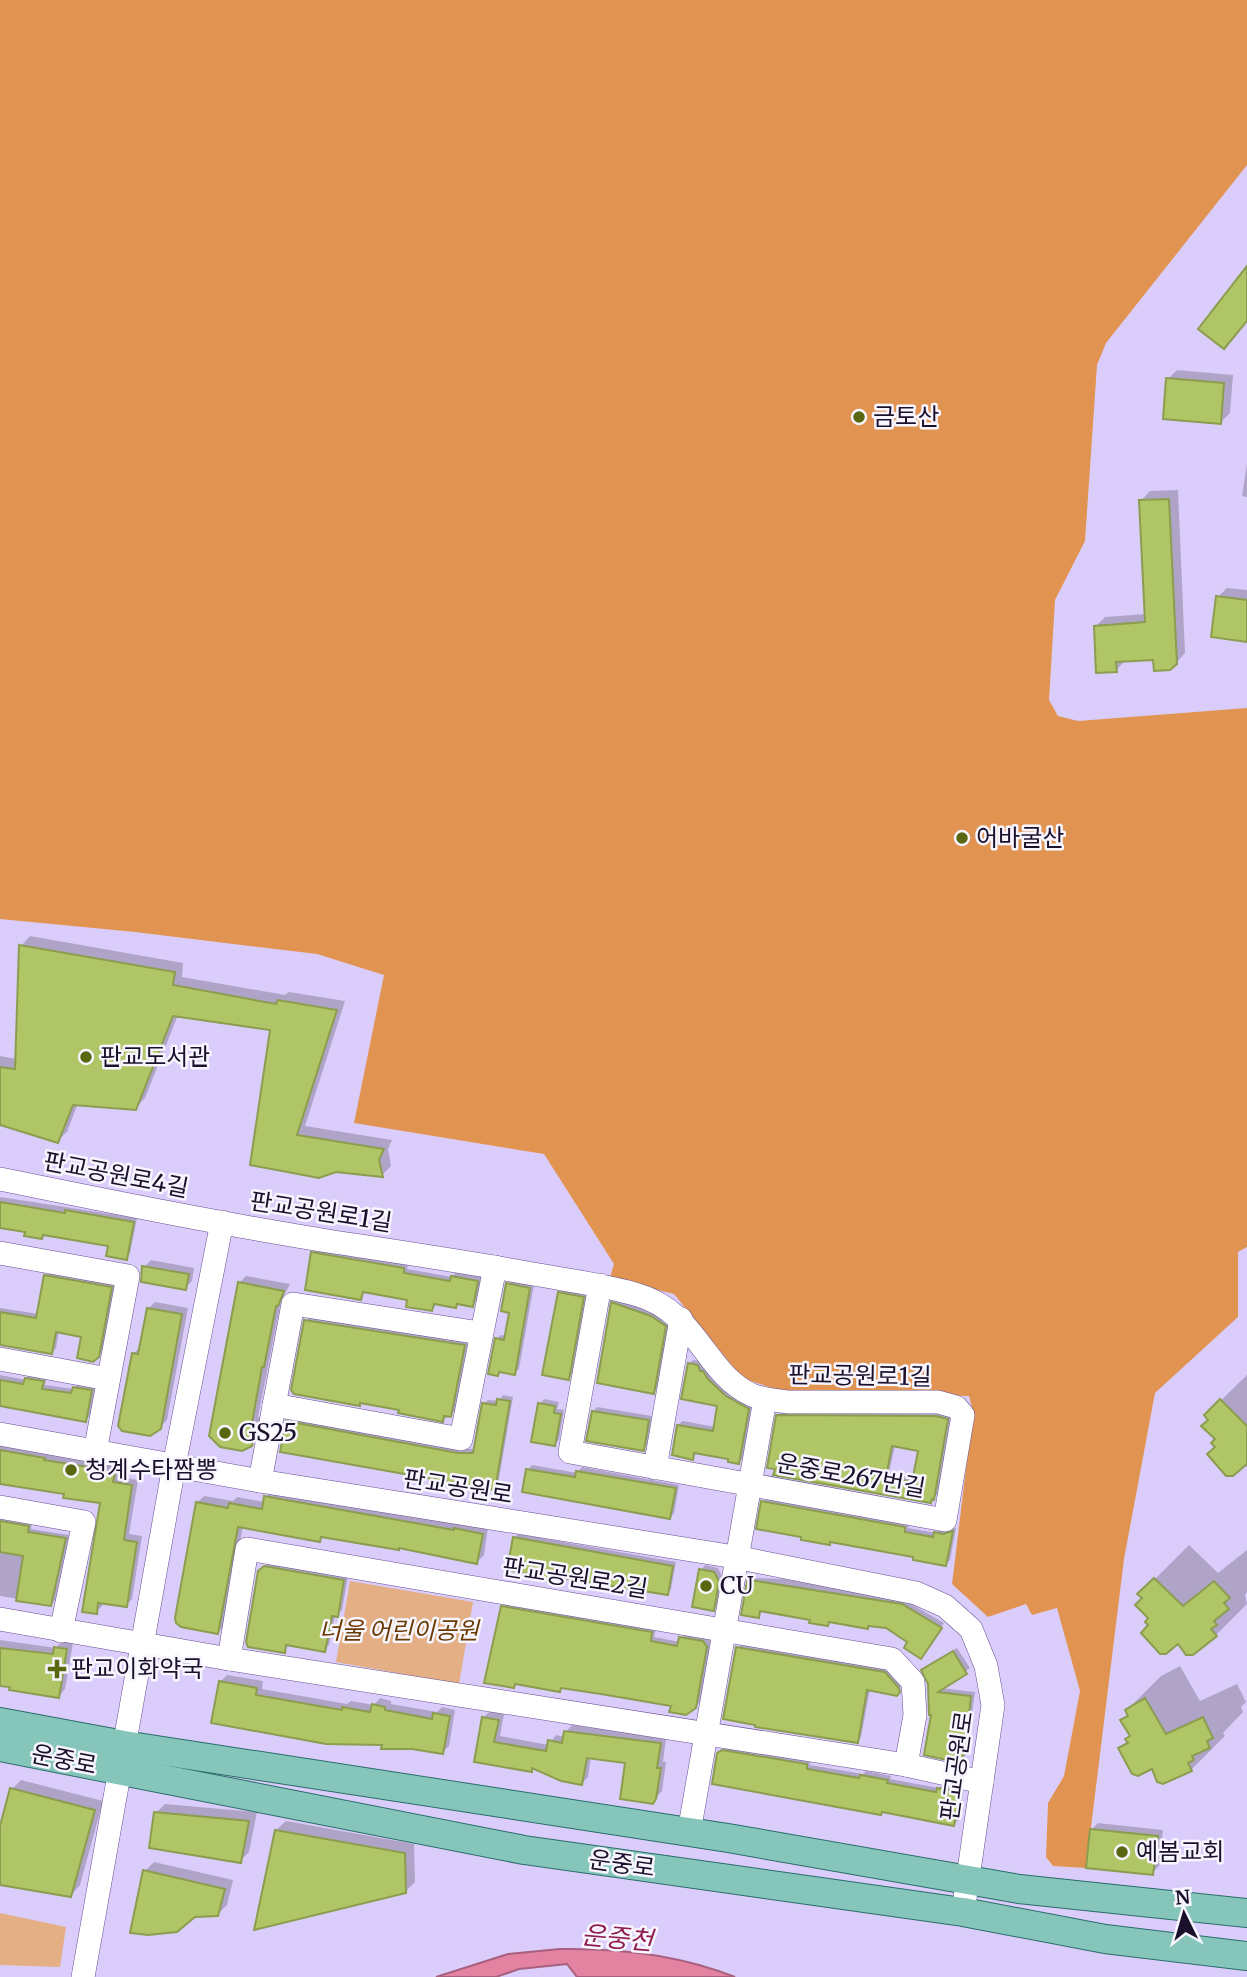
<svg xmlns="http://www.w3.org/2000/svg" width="1247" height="1977" font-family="Merriweather,'Noto Sans KR',serif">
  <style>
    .green { fill: #e4af84 }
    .forest { fill: #e19452 }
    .water { fill: #e382a1; stroke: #a7607e; stroke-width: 2 }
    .shadow { fill: #0003; fill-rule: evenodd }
    .building { fill: #b0c565; stroke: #8b9d4e; stroke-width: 2; fill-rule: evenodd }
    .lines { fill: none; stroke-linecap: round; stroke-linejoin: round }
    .minor-casing { stroke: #674e91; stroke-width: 24 }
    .major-casing { stroke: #2b6c6a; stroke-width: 30 }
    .minor { stroke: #fff; stroke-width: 23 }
    .major { stroke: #85c5ba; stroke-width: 28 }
    .poi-dot { fill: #586710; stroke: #f7f5fd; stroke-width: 2.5 }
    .labels { text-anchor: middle; stroke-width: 5; stroke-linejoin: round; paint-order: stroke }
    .poi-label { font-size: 24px; fill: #1b102b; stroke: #f7f5fd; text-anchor: start }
    .street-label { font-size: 24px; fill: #1b102b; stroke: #f7f5fd }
    .park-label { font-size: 24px; font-style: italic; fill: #6a3902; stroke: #f7f5fd }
    .water-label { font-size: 26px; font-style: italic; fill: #911e50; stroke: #f7f5fd }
  </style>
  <rect width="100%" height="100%" fill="#dbcdfb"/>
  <g class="green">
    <path d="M350,1581l123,21 -14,82 -123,-22z"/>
    <path d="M0,1913l66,14 -6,40 -60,-2z"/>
  </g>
  <path class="forest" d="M0,0h1247v165l-141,178 -9,22 -12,176 -30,59 -6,100 9,16 20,5 169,-13v539l-9,5v65l-83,76 -31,166 -38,309 -33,-2 -7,-9 2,-54 16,-27 16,-85 -23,-83 -25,7 -6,-11 -38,13 -36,-33 21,-173 -4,-15 -182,-3 -45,-15 -68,-84 -64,-16 4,-14 -70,-110 -190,-31 30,-148 -67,-21 -182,-22 -135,-13z"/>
  <path class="water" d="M560,1949c59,-1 120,6 175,28h-158l-10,-13 -48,5 -23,8h-60l72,-23z"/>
  <g class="shadow">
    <path d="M1177,370l56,5 -3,38 -10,10 -52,-44z"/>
    <path d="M1247,464v33l-5,-1z"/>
    <path d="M1178,490l7,163 -9,10 -21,-5 -29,2 -10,10 -20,-44 9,-9 41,-3 -5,-113 9,-10z"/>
    <path d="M1227,588l20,2v50l-29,-43z"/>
    <path d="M30,936l153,27 -1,14 103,18 4,-3 56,9 -40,125 87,14 -4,9 3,17 -9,9 -130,-11 20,-135 -94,-14 -33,83 -10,10 -57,-5 -11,29 -10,9 -57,-18v-67l17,3 4,-113z"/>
    <path d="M0,1197l137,21 -7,35 -4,5 -16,-13 -64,-11 -4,4 -15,-7 -27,-5z"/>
    <path d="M317,1249l91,15 -1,5 45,8 4,-5 25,5 -4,24 -5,4 -13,-3 -3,4 -19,-3 -5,7 -23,-11 -44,-8 -4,8 -48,-46z"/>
    <path d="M151,1260l43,8 -2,13 -7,7 -41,-21z"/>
    <path d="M50,1272l65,11 -13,68 -5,5 -14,-21 -24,-4 -3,17 -4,5 -52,-9v-36l39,6 7,-38z"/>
    <path d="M246,1276l44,8 -9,17 -23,116 4,1 -4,19 -7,8 -12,-162z"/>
    <path d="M512,1280l22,4 -15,85 -4,4 -14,-2 -3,3 -1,-35 4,-4 5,1 5,-24 -3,-28z"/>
    <path d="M564,1289l23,4 -15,81 -4,4 -8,-85z"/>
    <path d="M617,1299l38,13 14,10 -12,66 -4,4 -40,-89z"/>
    <path d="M155,1302l33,6 -21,112 -7,7 -27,-73 7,-7 8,-38z"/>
    <path d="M310,1317l158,24 -13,70 -12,9 -81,-19 -3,3 -53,-83z"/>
    <path d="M693,1360l9,1 50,44 -9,53 -4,4 -9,-5 -33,-5 -4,6 -15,-33 5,-4 32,6 4,-23 -30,-40z"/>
    <path d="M30,1374l17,3 -2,8 29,4 4,-6 17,4 -5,28 -4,5 -86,-15v-30l26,5z"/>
    <path d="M1247,1375v92l-30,-21v-7l-6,-19 -5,-5z"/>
    <path d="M503,1395l10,2 -15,87 -4,4 -207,-65 4,-4 173,30h12l8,-45 4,-4 11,1z"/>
    <path d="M544,1399l15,3 -2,7 7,1 -5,30 -5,4 -14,-40z"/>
    <path d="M597,1407l55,9 -5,29 -4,4 -50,-37z"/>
    <path d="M782,1411l159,2 10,2 -13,79 -8,7 -154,-28 2,-58zM895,1445l25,5 -6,28 -25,-5z"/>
    <path d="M0,1444l120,24 -2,9 20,3 -9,54 13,2 -10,63 -6,6 -23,-3 -1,4 -6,6 6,-110 -36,-9 -66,-10z"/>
    <path d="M532,1465l45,8 5,-6 97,18 -5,28 -4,5 -142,-48z"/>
    <path d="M273,1490l215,37 -4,28 -7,7 -76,-16 -77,-10 -4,4 -77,-14 -18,99 -7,7 -21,-129 7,-7 29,5 4,-4 28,5 1,-5z"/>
    <path d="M767,1498l142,25 -1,5 28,5 4,-4 16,-1 -6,32 -4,4 -31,-9 -83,-15 -3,4 -26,-8 -40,-34z"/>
    <path d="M0,1516l32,7 -1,6 38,6 -14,65 -4,4 -51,-8z"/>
    <path d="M518,1534l158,28 -5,27 -4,5 -101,-17 -5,4 -16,-6 -31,-37z"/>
    <path d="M1189,1545l29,28 29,-23v42l-2,3 2,9 -31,31 -24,18 -41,-28v-7l-7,-20 -4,-4z"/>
    <path d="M270,1562l78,14 -6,34 -7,5 -6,30 -5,5 -34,-6 -6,7 -19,-85z"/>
    <path d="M705,1565l13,3 4,8 -5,29 -4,4 -12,-39z"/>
    <path d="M753,1578l31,1 122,22 38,22 -19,30 -38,-27 -18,-1 -2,2 -36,-6 -3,3 -16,-5 -49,-9 -5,6 -9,-34z"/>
    <path d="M506,1603l150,26 -2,8 26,5 5,-8 22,3 4,5 -11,60 -5,5 -132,-21 -4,4 -42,-7 -4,3 -11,-79z"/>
    <path d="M0,1640l56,8 6,-7 11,2 -8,46 -6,7 -59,-11z"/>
    <path d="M742,1643l147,25 14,15 -7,11 -26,-5 -9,48 -4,4 -119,-93z"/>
    <path d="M957,1648l13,20 -30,20 35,4 -9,63 -7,6 -26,-47 -5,-48z"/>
    <path d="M1180,1666l20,35 37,-17 9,18 -5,5 2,5 -20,21 2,3 -34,34 -39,-3 -31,-18 10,-14 -9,-14 7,-7 -2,-4 34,-34z"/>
    <path d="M227,1675l36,6 -1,8 85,15 4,-3 23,4 6,-7 11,3v3l46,8 5,-5 13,3 -6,36 -7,6 -58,-8 -164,-62z"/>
    <path d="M490,1711l14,3 -4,22 49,9 7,-10 9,2 1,-5 6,-7 94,13 -3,24h3l-4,29 -10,11 -25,-40 -36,-5 -3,20 -6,6 -48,-16 -3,4 -55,-10 7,-43z"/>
    <path d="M727,1747l84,13 -1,5 53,9 3,-3 25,5 -1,3 49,9 4,-3 17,3 3,5 -5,27 -4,4 -70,-14 -3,3 -162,-59z"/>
    <path d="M21,1780l82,21 -23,84 -9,10 -71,-12v-51l12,-43z"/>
    <path d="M165,1804l92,8 -8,40 -9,9 -84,-48z"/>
    <path d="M286,1821l128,23 1,38 -9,9 -130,-61z"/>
    <path d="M1098,1823l65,7 -4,36 -7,7 -61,-43z"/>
    <path d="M154,1862l79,18 -6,25 -10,10 -72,-44z"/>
  </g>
  <g class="building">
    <path d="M1247,266v55l-23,28 -26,-20z"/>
    <path d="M1166,378l58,5 -3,41 -58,-5z"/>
    <path d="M1169,499l8,165 -7,6 -16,1 -1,-11 -37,2 1,10 -21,1 -2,-47 51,-4 -6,-122z"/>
    <path d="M1216,596l31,4v42l-36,-5z"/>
    <path d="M19,945l156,27 -2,13 103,19 2,-4 59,10 -40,125 87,14 -5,11 4,17 -47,-5 -17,6 -69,-13 20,-135 -97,-14 -37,94 -63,-5 -15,38 -58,-18v-58l15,2z"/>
    <path d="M0,1202l65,11v-3l69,12 -7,38 -21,-4 2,-10 -65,-11 -1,4 -18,-3 1,-4 -25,-4z"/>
    <path d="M311,1252l93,16v5l46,8 1,-5 27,5 -5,26 -16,-3 -1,4 -22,-4 -2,7 -26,-4 1,-7 -44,-8 -2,8 -56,-10z"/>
    <path d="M142,1266l47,8 -3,16 -45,-8z"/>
    <path d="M44,1275l68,12 -13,70 -6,5 -16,-4 4,-21 -25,-5 -4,22 -52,-9v-33l36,6z"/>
    <path d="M238,1282l46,9 -6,15h-2l-12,61h-2l-10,56 4,1 -4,22 -10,5 -22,-4 -11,-11z"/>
    <path d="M506,1283l24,5 -15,87 -16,-3 -1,4 -10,-2 7,-36 9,2 5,-27 -8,-2z"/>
    <path d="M558,1292l26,5 -15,83 -27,-5z"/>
    <path d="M611,1302l40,14 15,10 -12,68 -57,-11z"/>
    <path d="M147,1308l35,6 -21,115 -11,7 -28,-5 -4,-5 14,-73 6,1z"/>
    <path d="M304,1320l161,25 -14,72 -7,-1 -1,6 -45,-9 1,-3 -39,-7v3l-66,-12 -3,-4z"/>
    <path d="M688,1363l10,2 2,6h3l5,8 18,17 23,13 -10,55 -11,-2v-3l-34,-6 -1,7 -21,-5 5,-30 36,6 4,-25 -36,-7z"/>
    <path d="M25,1378l19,3 -2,8 29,4 2,-6 19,3 -6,32 -86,-16v-26l23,4z"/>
    <path d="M497,1399l13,2 -15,89 -215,-38 6,-31 172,32h15l9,-50 14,2z"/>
    <path d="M1220,1399l27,27v38l-14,12h-7l-19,-22 8,-7 -4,-4 4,-4 -14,-13 7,-6 -4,-5z"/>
    <path d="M538,1403l17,3 -1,7 7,1 -6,32 -24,-4z"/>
    <path d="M592,1411l57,9 -5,31 -58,-10z"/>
    <path d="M776,1415l160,1 12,3 -14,81 -2,-1 -1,4 -158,-28 2,-6 -8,-1zM892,1446l26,5 -6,31 -26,-5z"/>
    <path d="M0,1450l45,8 -1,2 44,7v3l27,3 -2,9 19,3 -8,55 13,2 -10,65 -29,-4 -1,11 -15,-2 18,-109 -37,-5 1,-4 -64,-10z"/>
    <path d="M526,1469l49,8 1,-6 100,17 -6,31 -148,-27z"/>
    <path d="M264,1496l190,34v-2l29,6 -6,30 -78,-16v2l-78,-13 -1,5 -82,-15 -20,107 -37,-7 -5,-4 -1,-5 21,-116 32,6 1,-5 33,6z"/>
    <path d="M761,1501l144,26v5l28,5 1,-5 9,2 10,-3 -7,35 -33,-6v-3l-83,-15v3l-29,-5v-3l-45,-8z"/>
    <path d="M0,1521l29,5 -1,6 38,6 -15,68 -35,-5 7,-45 -23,-4z"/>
    <path d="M513,1537l160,29 -5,29 -105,-17 -1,5 -20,-3 1,-4 -36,-6z"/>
    <path d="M264,1566l80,14 -6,37 -6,-1 -7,36 -39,-7 -1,8 -37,-6 -2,-5 12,-71z"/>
    <path d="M699,1569l15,3 5,9 -5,30 -22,-4z"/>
    <path d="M1154,1578l29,28 31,-25 16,17 -6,5 5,6 -15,12 3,4 -6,4 6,7 -24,19h-7l-8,-11 -12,10h-6l-19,-21 7,-8 -3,-3 3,-4 -13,-13 7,-7 -5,-4z"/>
    <path d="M750,1580l152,24 40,24 -21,31 -17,-11 3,-6 -21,-14 -18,-2v3l-39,-7 -1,4 -19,-3 1,-3 -50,-9 -1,7 -18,-3 6,-34z"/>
    <path d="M501,1606l151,26 -1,9 26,5 2,-9 24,4 4,6 -11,61 -10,7 -17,-3 2,-6 -70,-12 -40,-6 -1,4 -45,-8 -1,4 -30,-5z"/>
    <path d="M54,1647l13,2 -8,49 -50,-8 1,-3 -10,-1v-38l53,6z"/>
    <path d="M736,1647l149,25 14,16 1,4 -3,4 -30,-6 -9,53 -103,-16v-2l-32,-6z"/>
    <path d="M953,1651l14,23 -29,18 33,4 -4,37 -5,28 -2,2 -36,-8 7,-40h-2l-1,-31 -7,-14z"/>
    <path d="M219,1681l38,7 -1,7 86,15v-3l28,5 2,-8 13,3v3l47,9 1,-6 17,3 -7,38 -31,-5h-31l1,-4 -56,-1 -115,-21z"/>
    <path d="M1145,1698l21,36 37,-17 10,21 -6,3 3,7 -18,8 2,4 -6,3 4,8 -29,13 -6,-2 -5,-13 -14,7 -6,-2 -14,-26 10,-5 -3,-4 5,-3 -10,-16 8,-4 -3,-6z"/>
    <path d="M482,1717l17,3 -5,22 52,9 2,-11 14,3 2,-12 97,12 -4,25h4l-5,31 -3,5 -33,-5 5,-36 -38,-5 -5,27 -21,-4 -29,-13v4l-58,-10z"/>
    <path d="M722,1750l85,14v5l52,9 1,-3 28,5 -1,3 49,9 1,-4 19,3 3,6 -5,29 -72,-14 -1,3 -169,-31 5,-31z"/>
    <path d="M10,1788l85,22 -24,87 -71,-12v-59z"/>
    <path d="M154,1812l95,9 -8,42 -92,-15z"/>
    <path d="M1090,1829l68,7 -5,39 -67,-7z"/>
    <path d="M275,1830l130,23 1,40 -152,37z"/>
    <path d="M143,1870l82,19 -7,27 -23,1 -18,15 -29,3 -18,-2z"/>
  </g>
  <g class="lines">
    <defs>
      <g id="minor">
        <path d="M0,1179c113,23 226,46 340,64 66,10 133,20 199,32 33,6 67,10 99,20 59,17 67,79 114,100 11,5 24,5 36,7h150l18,5 7,8 -18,105 -375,-68 30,-167"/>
        <path d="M0,1253l128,23 -33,176"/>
        <path d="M0,1359l108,20"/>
        <path d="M274,1405l187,34 34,-172"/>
        <path d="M0,1434l260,47 475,76 181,36 29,13 26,23 15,37 7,39 -30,207"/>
        <path d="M655,1468l26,-149"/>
        <path d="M260,1481l33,-177 187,29"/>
        <path d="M0,1507l84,15 -23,109"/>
        <path d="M0,1619l229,40 677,106 76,17"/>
        <path d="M229,1659l18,-110 645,110 21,23 2,33 -9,50"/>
        <path d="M689,1832l76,-433"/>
        <path d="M83,1977l91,-511 48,-244"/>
      </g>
      <g id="major">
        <path d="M0,1722l124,23 604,93 291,51 228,24"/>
        <path d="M0,1747l524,103 439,62 142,27 142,17"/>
      </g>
    </defs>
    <use href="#minor" class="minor-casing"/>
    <use href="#major" class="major-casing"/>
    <use href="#minor" class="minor"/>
    <use href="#major" class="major"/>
  </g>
  <g class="poi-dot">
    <circle cx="859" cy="417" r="7"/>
    <circle cx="962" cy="838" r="7"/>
    <circle cx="86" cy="1057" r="7"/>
    <circle cx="225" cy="1433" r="7"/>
    <circle cx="71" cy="1470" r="7"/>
    <circle cx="706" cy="1586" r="7"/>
    <path d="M53.5 1658.5h7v7h7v7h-7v7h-7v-7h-7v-7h7z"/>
    <circle cx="1122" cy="1852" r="7"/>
  </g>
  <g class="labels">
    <g class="poi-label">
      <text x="873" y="425">금토산</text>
      <text x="976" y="846">어바굴산</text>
      <text x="100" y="1065">판교도서관</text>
      <text x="239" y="1441">GS25</text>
      <text x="85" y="1478">청계수타짬뽕</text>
      <text x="720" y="1594">CU</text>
      <text x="71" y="1677">판교이화약국</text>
      <text x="1136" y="1860">예봄교회</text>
    </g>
    <g class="street-label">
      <text transform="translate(116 1175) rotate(11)" y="8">판교공원로4길</text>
      <text transform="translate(321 1212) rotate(9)" y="8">판교공원로1길</text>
      <text transform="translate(860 1376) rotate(1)" y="8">판교공원로1길</text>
      <text transform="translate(851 1476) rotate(10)" y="8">운중로267번길</text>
      <text transform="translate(458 1487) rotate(9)" y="8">판교공원로</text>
      <text transform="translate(575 1578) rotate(9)" y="8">판교공원로2길</text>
      <text transform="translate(64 1760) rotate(11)" y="8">운중로</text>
      <text transform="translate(957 1766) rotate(-82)" y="8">판교공원로</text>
      <text transform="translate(622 1864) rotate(8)" y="8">운중로</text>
    </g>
    <g class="park-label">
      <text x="399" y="1639">너울 어린이공원</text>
    </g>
    <g class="water-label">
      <text transform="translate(617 1938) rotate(5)" y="9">운중천</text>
    </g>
  </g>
  <g transform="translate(1184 1914) rotate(355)" stroke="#f7f5fd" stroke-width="5" paint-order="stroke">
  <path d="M0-5L12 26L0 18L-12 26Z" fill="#1b102b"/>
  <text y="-10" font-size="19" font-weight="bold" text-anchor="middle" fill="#1b102b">N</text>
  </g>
</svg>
